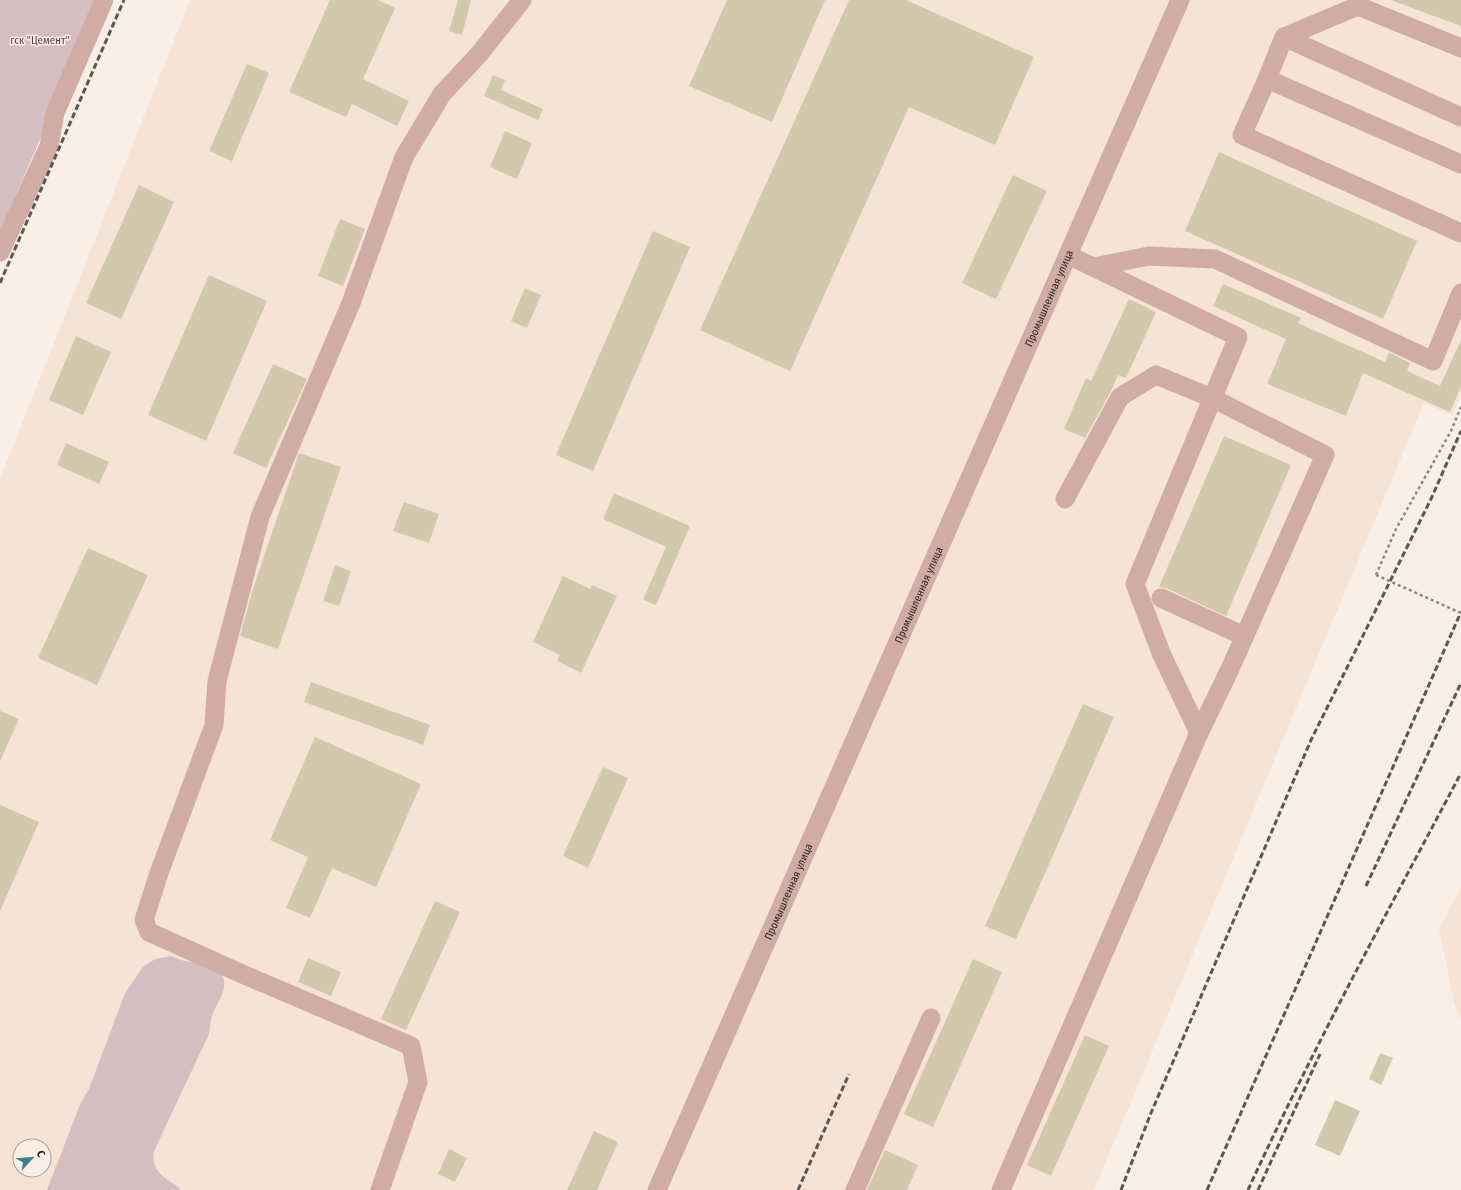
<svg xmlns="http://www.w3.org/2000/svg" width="1461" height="1190" font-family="'Fira Sans Condensed',sans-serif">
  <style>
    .built { fill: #f5e4d6; fill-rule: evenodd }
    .green { fill: #d3bec2 }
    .building { fill: #d2c8ab }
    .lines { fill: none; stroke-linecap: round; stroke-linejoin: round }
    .path { stroke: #8d8680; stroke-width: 2.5; stroke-dasharray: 3 3; stroke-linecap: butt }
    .minor { stroke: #d1aca4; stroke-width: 19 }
    .rail { stroke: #5d5753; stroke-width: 3; stroke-dasharray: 6 3; stroke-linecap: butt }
    .path-bridge { stroke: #8d8680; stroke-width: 2.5; stroke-dasharray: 3 3; stroke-linecap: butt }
    .labels { text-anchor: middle; stroke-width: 3; stroke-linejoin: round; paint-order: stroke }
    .park-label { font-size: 11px; fill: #683846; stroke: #f9efe6 }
    .street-label { font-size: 11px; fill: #2d2926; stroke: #f9efe6 }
  </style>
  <rect width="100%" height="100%" fill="#f9efe6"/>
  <g class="built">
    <path d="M190,0h1271v396l-9,19 -28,-12 -330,787h-1094v-711zM20,1146h24v24h-24z"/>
    <path d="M1461,887v131l-6,-12 -16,-76z"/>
  </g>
  <g class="green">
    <path d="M0,0h101l-101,231z"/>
    <path d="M171,956c5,2 9,4 14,5 8,2 18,1 25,4 27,16 9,31 2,51 -2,5 -2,12 -3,18l-55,117c-4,19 10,26 24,36l2,3h-133l34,-88 8,-13 36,-96 18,-26 12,-8z"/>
  </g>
  <g class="building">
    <path d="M330,0h48l17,8 -32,71 46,22 -12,25 -45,-22 -6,13 -57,-25z"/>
    <path d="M458,0h13l-9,35 -13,-4z"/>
    <path d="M727,0h98l-53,122 -83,-36z"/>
    <path d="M849,0h57l128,57 -39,88 -86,-38 -119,264 -90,-41z"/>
    <path d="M1393,0h68v26l-68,-25z"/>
    <path d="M247,64l22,9 -37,88 -23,-10z"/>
    <path d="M493,75l12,5 -4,10 42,19 -5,11 -54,-24z"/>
    <path d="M505,131l27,12 -15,36 -27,-12z"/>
    <path d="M1219,152l198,89 -34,78 -198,-88z"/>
    <path d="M1013,175l34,16 -51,108 -34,-16z"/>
    <path d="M139,185l35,17 -53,117 -35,-16z"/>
    <path d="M340,219l25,10 -22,57 -25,-10z"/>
    <path d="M653,231l37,16 -97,224 -37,-16z"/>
    <path d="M209,275l58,26 -61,140 -58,-26z"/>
    <path d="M1223,284l78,34 -3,5 87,39 4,-10 21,11 -3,8 33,15 21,-46v47l-11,25 -87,-39 -17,43 -79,-32 19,-45 -73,-33z"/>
    <path d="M525,288l16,7 -14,33 -16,-7z"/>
    <path d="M1129,299l27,13 -30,66 -8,-3 -7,16 -26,47 -21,-9 22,-51 5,3z"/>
    <path d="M76,336l35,16 -28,63 -34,-15z"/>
    <path d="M273,364l34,15 -41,89 -33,-15z"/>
    <path d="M1224,436l67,29 -65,151 -60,-28 -7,-1z"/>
    <path d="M66,443l43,19 -10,22 -42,-19z"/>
    <path d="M299,453l42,14 -63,182 -38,-13 12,-44z"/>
    <path d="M614,493l76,33 -34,79 -13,-5 23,-53 -63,-28z"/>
    <path d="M404,502l35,12 -10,29 -36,-12z"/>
    <path d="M88,548l60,27 -51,110 -59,-27z"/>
    <path d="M335,565l16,6 -12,35 -16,-5z"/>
    <path d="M563,576l27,13 2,-4 25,11 -36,77 -24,-12 3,-6 -27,-13z"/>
    <path d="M311,682l119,43 -7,20 -119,-43z"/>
    <path d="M1083,704l31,13 -98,222 -31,-13z"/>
    <path d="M0,711l19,8 -19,42z"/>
    <path d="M315,737l106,47 -45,103 -44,-19 -22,50 -24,-10 22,-51 -38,-17z"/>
    <path d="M603,767l25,11 -40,90 -25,-12z"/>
    <path d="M0,805l39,17 -39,89z"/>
    <path d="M435,901l25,11 -54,118 -25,-11z"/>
    <path d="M308,958l33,14 -10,24 -33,-14z"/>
    <path d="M973,959l29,13 -69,155 -29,-13z"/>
    <path d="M1085,1035l24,11 -58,130 -24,-11z"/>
    <path d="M1380,1053l13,5 -12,27 -12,-6z"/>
    <path d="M1335,1100l25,11 -20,45 -25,-11z"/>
    <path d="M594,1131l24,11 -21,48h-30z"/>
    <path d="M449,1149l18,9 -12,24 -17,-8z"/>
    <path d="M885,1150l33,15 -11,25h-40z"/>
  </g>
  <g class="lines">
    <path class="path" d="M1376,575l20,-46 55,-98 10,-24"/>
    <g class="minor">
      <path d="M1284,37l74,-31 103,42"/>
      <path d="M1267,79l17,-42 177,80"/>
      <path d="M1461,164l-194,-85 -25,56 219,98"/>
      <path d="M0,252l49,-106 6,-33 49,-113"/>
      <path d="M1068,255l170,82 -103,247 26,69 38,80"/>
      <path d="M1094,267l55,-11 66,3 218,102 28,-68"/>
      <path d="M1161,598l83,38"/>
      <path d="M380,1190l38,-108 -7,-36 -171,-73 -91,-41 -5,-12 15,-47 55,-148 3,-44 43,-164 91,-214 53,-146 38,-63 38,-41 42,-53"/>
      <path id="s1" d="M657,1190l523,-1190"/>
      <path d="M855,1190l76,-172"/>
      <path d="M1001,1190l198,-457 31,-64 95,-214 -113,-57 -56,-23 -36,22 -55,102"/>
    </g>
    <g class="rail">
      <path d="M0,283l124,-283"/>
      <path d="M1366,886l95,-203"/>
      <path d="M798,1190l51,-116"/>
      <path d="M1121,1190l30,-77 160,-373 120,-241 30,-68"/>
      <path d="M1207,1190l254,-578"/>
      <path d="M1248,1190c65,-142 140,-279 213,-417"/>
      <path d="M1258,1190l62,-136"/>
    </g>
    <path class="path-bridge" d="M1376,575l85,38"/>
  </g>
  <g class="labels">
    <g class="park-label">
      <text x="40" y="44">гск "Цемент"</text>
    </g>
    <g class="street-label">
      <text dy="4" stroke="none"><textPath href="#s1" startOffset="974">Промышленная улица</textPath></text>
      <text dy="4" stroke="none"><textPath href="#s1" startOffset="650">Промышленная улица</textPath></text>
      <text dy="4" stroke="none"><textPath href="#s1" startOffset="326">Промышленная улица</textPath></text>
    </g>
  </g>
  <g transform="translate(32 1158) rotate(64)"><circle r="19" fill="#f9efe6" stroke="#a7a099"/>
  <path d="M0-3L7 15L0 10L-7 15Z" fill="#3b818c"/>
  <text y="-6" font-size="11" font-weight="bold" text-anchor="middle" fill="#2d2926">С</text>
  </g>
</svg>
